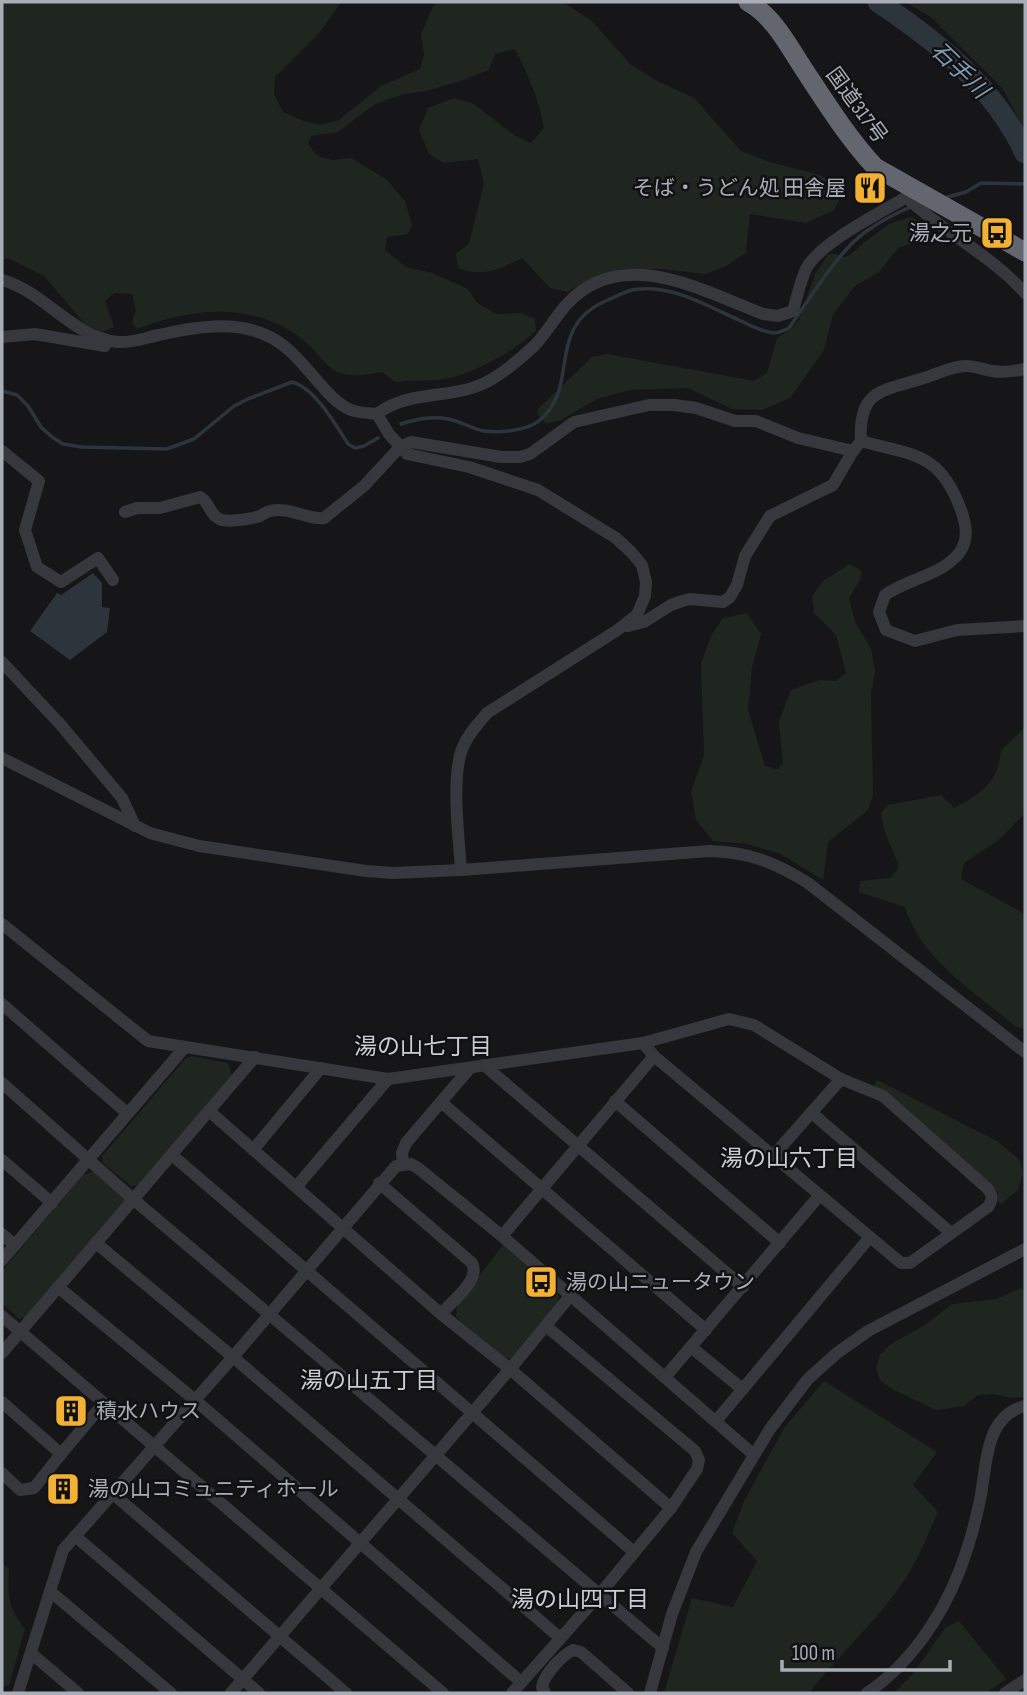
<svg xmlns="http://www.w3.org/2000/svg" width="1027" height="1695" font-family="'Sofia Sans Condensed','Noto Sans JP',sans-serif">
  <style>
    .green { fill: #1e261f }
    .water { fill: #2c353c }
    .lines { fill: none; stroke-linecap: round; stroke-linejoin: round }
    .stream { stroke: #2c353c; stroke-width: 3.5 }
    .river { stroke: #2c353c; stroke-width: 21 }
    .minor { stroke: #37383d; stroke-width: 12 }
    .highway { stroke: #63666e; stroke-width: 19 }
    .labels { text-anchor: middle; stroke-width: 5; stroke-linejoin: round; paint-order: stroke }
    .street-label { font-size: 21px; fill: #a8adb8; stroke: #111113 }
    .poi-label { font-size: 21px; fill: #a8adb8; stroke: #111113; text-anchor: start }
    .water-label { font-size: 23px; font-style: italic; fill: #7f9bb3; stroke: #111113 }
    .neighbourhood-label { font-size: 23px; fill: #c9ccd4; stroke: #111113 }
  </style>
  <rect width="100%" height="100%" fill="#161618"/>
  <g class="green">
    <path d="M2,2h339l-21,30 -45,45 -1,17 9,18 21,9 16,4 19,-5 42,-34 39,-17 4,-15 -3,-20 14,-32h128l29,19 38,43 25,16 39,18 47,53 29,11 49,13 17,8 6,12 -8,15 -28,13 -56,-9 -4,39 -20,13 -20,8 -45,-5h-39l-29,9 -26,14 -17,-4 -28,-30c-23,11 -39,20 -64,10l-2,-14 13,-11 15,-60 -6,-24 -35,4 -14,-9 -10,-24 9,-22 26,-10 20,6 40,31 17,8 13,-15c-5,-29 -16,-53 -29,-79l-20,5 -6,16 -28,11 -35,10 -22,3 -29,10 -37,28 -27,4 -3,8 9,12 16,4 18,-2 35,21 19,22 7,24 -4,9 -21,3 -2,13 21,17 26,6 36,16 9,14 19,11 25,-1 14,6 1,12c-22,20 -66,46 -97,49 -14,1 -29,0 -44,2l-13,-10c-12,2 -26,5 -38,2 -15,-3 -23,-17 -33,-27 -7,-7 -17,-15 -26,-19 -46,-26 -101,-17 -148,1l-5,-7 4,-12 -4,-16 -18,-1 -9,8 9,26 -12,5 -17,-8 -41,-48 -36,-18 -6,2z"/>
    <path d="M905,2h120v128l-23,-42 -71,-71z"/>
    <path d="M910,217l10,4 5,10 -13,13 -13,3 -20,25 -24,14 -22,28 -9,36 -34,48 -28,12 -30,-1 -44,-21 -59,2 -32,9 -36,21 -14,4 -10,-10 1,-5 54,-52 15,-3 147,27 13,-8 10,-35 14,-9 8,-9 16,-46 13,-19 5,-2 11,4 6,-2 12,-11 27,-20z"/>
    <path d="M850,564l12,7 -2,9 -11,18 6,24 16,26 4,23 -4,23 2,101 -5,15 -40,32 -5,38 -42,-26 -34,-10 -34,-3 -17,-21 -5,-28 13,-37 -3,-92 11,-29 11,-16 24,-5 14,21 -9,33 -4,43 17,56 12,3 6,-5 -4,-43 12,-31 28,-10 17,1 10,-8 -10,-38 -22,-22 -2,-17 12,-16z"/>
    <path d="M1025,727v86l-25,26 -36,24 -3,16 64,35v115l-10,-3c-40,-34 -94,-66 -110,-119l-46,-15 1,-11 30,-3 9,-11c-7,-22 -15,-30 -18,-54l7,-8 53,-10 13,13c27,-14 45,-26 47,-58z"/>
    <path d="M192,1056l36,7 4,12 -92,110 -9,1 -28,-23 -1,-7 83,-97z"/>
    <path d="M877,1080l120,61 22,18 4,14 -5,17 -17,14 -3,-2v-10l-125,-105z"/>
    <path d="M94,1171l31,26 -2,8 -94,111 -10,3 -17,-16v-32l81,-96z"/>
    <path d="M503,1245l53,45 3,6 -1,6 -47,56 -7,1 -48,-42 1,-12z"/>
    <path d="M1021,1288l4,2v107l-15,1 -16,-4 -16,1 -14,11 -28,4 -44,-21 -12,-9 -4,-12 4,-13 11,-11 34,-19 27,-21 44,-5z"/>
    <path d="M824,1381l113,71 -24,33 25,27c-10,21 -18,44 -31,64 -27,43 -67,77 -98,117h-145l28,-95 41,9 24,-46 -25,-28 12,-32 40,-73z"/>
    <path d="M2,1564l7,4c-1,28 -2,38 16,61l-16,56 -7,2z"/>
    <path d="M959,1621l47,58 -20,14h-92l18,-18 34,-48z"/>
  </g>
  <path class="water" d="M93,573l9,10v24l8,1 -3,24 -37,28 -40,-29 27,-38 4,2z"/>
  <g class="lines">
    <g class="stream">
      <path d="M944,198l22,-6 15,-9 44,1"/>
      <path d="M2,391l15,4 11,11 13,21 11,10 11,7 18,3 86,2 27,-10 40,-33 14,-7 44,-17c22,5 44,43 56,62l7,4 9,-2 14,-8"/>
      <path d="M401,424c16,-5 30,-8 47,-5 12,2 24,10 36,12 16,2 43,0 56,-11 41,-34 4,-94 68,-120 7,-3 16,-8 24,-10 38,-7 73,15 107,30 10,5 23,12 35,13 5,0 10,-3 15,-5 20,-28 48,-75 75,-95 15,-11 32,-20 49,-27"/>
    </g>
    <path class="river" d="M878,2c59,39 117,86 147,151"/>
    <g class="minor">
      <path d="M906,197c37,35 85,58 119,96"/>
      <path d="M2,280c43,12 69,56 115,62 16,1 27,-4 42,-7 35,-8 76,-15 109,1 35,16 55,63 83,74 8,3 17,3 26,4 33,-26 80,-13 115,-35 14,-8 30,-22 42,-33 12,-12 21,-29 33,-42 55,-60 136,-13 196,10l15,2 15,-5c4,-14 7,-29 13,-42 15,-29 82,-59 110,-78"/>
      <path d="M2,337l33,-3 70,12"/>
      <path d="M377,414l12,20 18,20 62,13 69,23 78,48 16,15 10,12 4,17 -1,14 -8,19 -21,16 -129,82c-9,11 -20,22 -25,36 -11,30 -3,89 -1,121"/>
      <path d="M861,441c53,15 79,11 100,69 5,14 8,28 -1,42 -17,23 -53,27 -75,43l-6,17 7,18 29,11 42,-11 68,-4"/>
      <path d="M2,451l37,30 -14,49 12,37 24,15 37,-24 15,22"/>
      <path d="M125,512l12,-4h23l40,-11c10,5 9,19 22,23 10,2 28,-1 38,-4 4,-2 6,-4 10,-5 19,-5 37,9 54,7l40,-32 36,-39 11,-5 90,15h19l10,-3 44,-32 75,-17h25l22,3 39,13h21l42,17 55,13 8,-10c-3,-52 22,-50 63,-63 14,-4 27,-12 42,-12 9,0 18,4 27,5 10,2 22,0 32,-2"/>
      <path d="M628,626l16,-4 27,-17 11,-4 8,-2 33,3 7,-5 7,-12 8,-29 25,-40 63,-31 20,-34"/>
      <path d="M2,662l58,62 62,74 13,28"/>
      <path d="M2,758l148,75 49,13 167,25 27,2 68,-3 248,-19c40,1 65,11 99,32l217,169"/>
      <path d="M2,924l146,117 240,38 255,-36 86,-24 25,6 87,54 42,17 104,92c6,7 6,11 1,19l-78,56h-9l-247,-207 -11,-13"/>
      <path d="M2,1004l125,109"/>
      <path d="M484,1065l259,222"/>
      <path d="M2,1083l131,116 530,449"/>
      <path d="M615,1101l165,142"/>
      <path d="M442,1103l264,227"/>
      <path d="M209,1111l232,203 69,55 161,139"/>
      <path d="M812,1113l139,120"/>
      <path d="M253,1150l68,-82"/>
      <path d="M172,1155l462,397"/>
      <path d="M773,1156l68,-77"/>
      <path d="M2,1160l50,43"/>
      <path d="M403,1164l-1,-11 4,-10 64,-75"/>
      <path d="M379,1183l93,80c9,17 -20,38 -31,51"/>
      <path d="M297,1186l91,-107"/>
      <path d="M2,1234l13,11"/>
      <path d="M502,1236l152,-180"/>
      <path d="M96,1243l137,114 326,280"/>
      <path d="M2,1260l183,-213"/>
      <path d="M58,1287l137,113 326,282"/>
      <path d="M2,1316l441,377"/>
      <path d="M691,1347l50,41"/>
      <path d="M2,1353l253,-296"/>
      <path d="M666,1376l153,-180"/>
      <path d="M2,1402l59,52 -27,34 -14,2 -18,-17"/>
      <path d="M716,1421l154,-184"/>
      <path d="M61,1454l42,-50"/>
      <path d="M112,1493l234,200"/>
      <path d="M75,1536l184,157"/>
      <path d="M51,1592l120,101"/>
      <path d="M32,1654l46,39"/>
      <path d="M18,1693l45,-143 170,-193 163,-191 15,-2 7,4 84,68 252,219"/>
      <path d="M231,1693l279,-324 61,-74"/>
      <path d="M512,1693l87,-98 72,-87 26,-39 2,-9 -4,-9 -149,-125"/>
      <path d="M545,1693l-3,-6c2,-12 19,-31 31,-37l8,2 47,41"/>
      <path d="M650,1693l22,-79 24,-62 74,-123 38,-50 29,-26 31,-22 157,-82"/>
      <path d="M867,1693c42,-28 74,-75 92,-121 9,-23 16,-48 21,-72 7,-34 4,-84 45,-94"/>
      <path d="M1005,1693l20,-13"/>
    </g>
    <path class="highway" d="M748,2c27,15 42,47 59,72 21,32 42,65 68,93l150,85"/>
  </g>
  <defs>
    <symbol id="restaurant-square" viewBox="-11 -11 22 22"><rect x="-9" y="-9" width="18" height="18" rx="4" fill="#f2b134" stroke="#111113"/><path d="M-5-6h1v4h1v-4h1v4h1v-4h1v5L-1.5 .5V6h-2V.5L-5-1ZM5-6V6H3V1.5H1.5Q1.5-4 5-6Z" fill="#111"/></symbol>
    <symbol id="bus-square" viewBox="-11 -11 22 22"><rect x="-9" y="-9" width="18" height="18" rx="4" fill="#f2b134" stroke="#111113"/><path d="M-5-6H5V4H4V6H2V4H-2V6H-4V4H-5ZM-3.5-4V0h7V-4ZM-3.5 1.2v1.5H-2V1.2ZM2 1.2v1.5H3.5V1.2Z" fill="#111"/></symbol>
    <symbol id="building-square" viewBox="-11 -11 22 22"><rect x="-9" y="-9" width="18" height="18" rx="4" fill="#f2b134" stroke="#111113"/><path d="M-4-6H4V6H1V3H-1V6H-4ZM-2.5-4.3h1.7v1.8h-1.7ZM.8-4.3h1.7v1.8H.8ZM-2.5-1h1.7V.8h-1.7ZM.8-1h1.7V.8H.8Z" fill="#111"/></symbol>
  </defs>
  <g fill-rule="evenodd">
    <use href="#restaurant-square" x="851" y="169" width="38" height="38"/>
    <use href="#bus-square" x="978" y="214" width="38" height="38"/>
    <use href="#bus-square" x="522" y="1263" width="38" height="38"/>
    <use href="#building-square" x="52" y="1392" width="38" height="38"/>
    <use href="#building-square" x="44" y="1470" width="38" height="38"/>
  </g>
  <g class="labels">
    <g class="street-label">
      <text transform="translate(857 105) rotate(54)" y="7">国道317号</text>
    </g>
    <g class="poi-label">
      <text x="846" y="195" text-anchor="end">そば・うどん処 田舎屋</text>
      <text x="972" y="240" text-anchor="end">湯之元</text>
      <text x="566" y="1289">湯の山ニュータウン</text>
      <text x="96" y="1418">積水ハウス</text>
      <text x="88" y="1496">湯の山コミュニティホール</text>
    </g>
    <g class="water-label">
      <text transform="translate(960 70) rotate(44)" y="8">石手川</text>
    </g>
    <g class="neighbourhood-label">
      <text x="423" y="1054">湯の山七丁目</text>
      <text x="789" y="1166">湯の山六丁目</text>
      <text x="369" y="1388">湯の山五丁目</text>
      <text x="580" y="1607">湯の山四丁目</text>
    </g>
  </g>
  <rect width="1027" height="1695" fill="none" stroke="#a8adb8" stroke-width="7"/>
  <path d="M782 1660v10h168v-10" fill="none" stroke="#a8adb8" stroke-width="3.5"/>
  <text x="792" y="1660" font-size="21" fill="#a8adb8" stroke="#111113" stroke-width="5" paint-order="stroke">100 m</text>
</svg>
